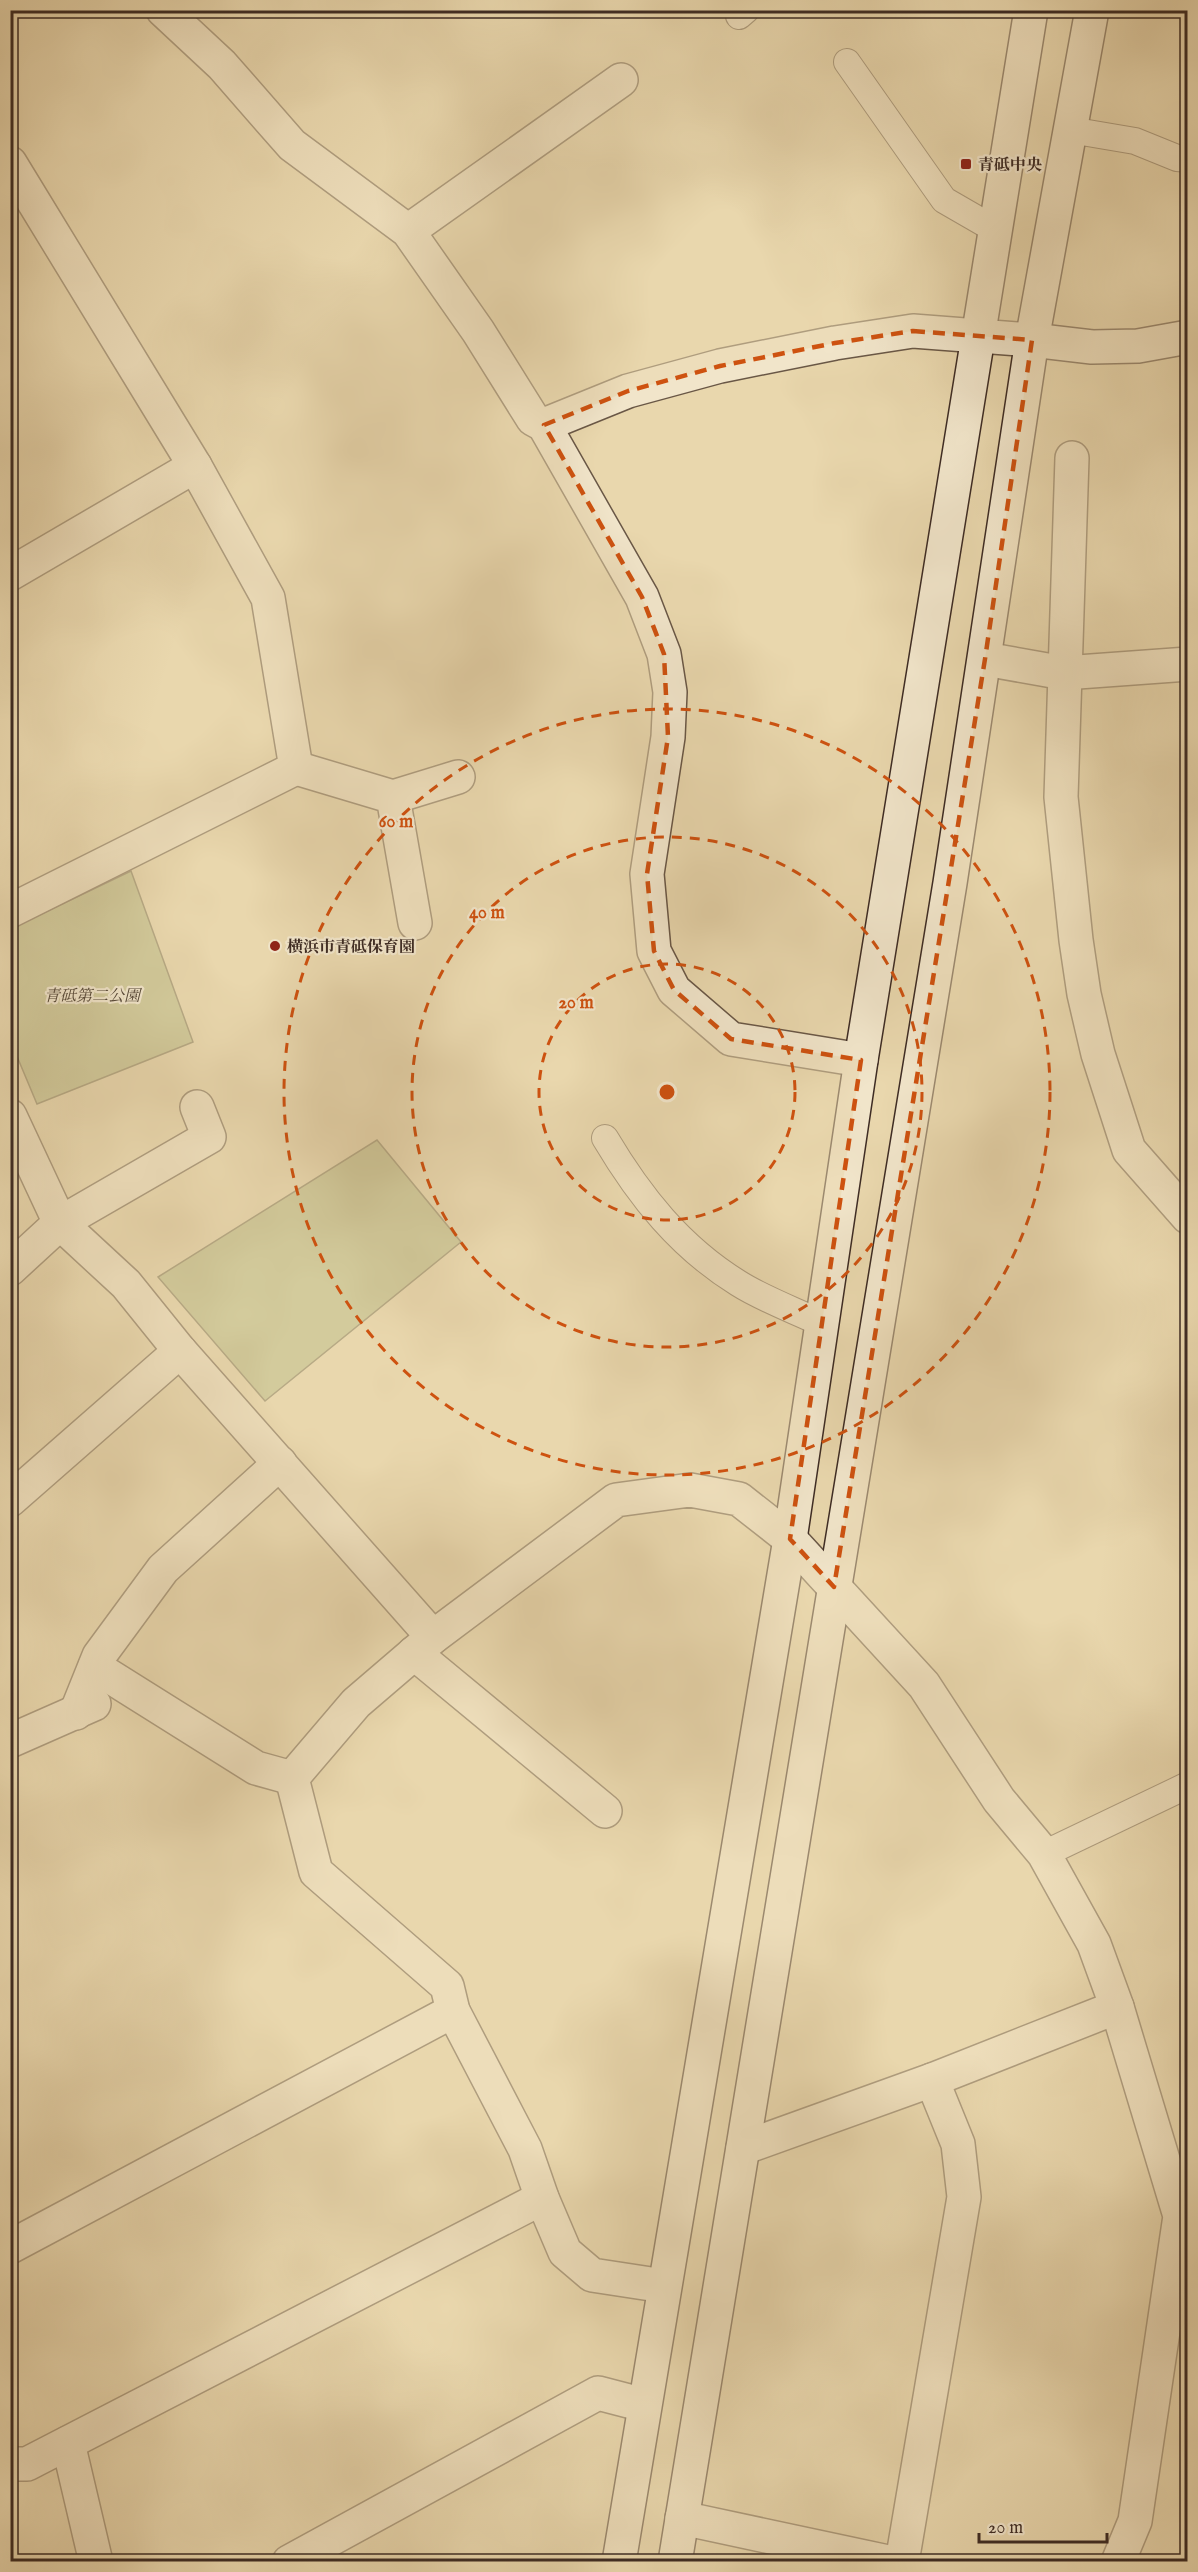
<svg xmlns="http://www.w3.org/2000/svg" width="1198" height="2572" font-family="'IM FELL English','Noto Serif JP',serif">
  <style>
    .green { fill: #b9bd88; stroke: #7c7456; stroke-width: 1.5 }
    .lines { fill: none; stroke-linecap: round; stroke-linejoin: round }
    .lane-casing { stroke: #695746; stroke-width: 28 }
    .street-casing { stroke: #695746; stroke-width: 36 }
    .secondary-casing { stroke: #3e2c24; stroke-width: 36 }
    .lane { stroke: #f1e5ca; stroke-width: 26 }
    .street { stroke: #f1e5ca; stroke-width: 33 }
    .secondary { stroke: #f1e5ca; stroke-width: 33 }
    .marked { fill: none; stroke: #ce5210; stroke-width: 4.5; stroke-dasharray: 12 8; stroke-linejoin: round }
    .ring { fill: none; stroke: #ce5210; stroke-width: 3; stroke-dasharray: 10 8 }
    .poi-dot { fill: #8f2418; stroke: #f1e5ca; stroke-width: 2 }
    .labels { text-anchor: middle; stroke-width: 4.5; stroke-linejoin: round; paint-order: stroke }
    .poi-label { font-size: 16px; font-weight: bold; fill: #3e2c24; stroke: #f1e5ca; text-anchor: start }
    .park-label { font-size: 16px; font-style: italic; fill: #574938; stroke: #f1e5ca }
    .centre { fill: #ce5210; stroke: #f1e5ca; stroke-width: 3 }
    .ring-label { font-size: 18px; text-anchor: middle; font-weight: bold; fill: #ce5210; stroke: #f1e5ca; stroke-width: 4.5; stroke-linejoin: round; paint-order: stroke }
  </style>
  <rect width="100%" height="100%" fill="#e9d7ad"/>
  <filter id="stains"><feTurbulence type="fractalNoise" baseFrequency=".00333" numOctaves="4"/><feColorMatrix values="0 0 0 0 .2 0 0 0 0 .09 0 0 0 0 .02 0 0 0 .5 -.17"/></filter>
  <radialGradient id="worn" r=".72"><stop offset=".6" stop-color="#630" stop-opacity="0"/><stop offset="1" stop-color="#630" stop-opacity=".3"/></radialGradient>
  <g class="green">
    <path d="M131,871l62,171 -156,62 -26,-62 -1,-113z"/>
    <path d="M377,1140l84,102 -196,159 -107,-124z"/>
  </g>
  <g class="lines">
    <defs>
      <g id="lane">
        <path d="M739,16l7,-6"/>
        <path d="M847,62l97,138 52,30"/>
        <path d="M1070,130l65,11 42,17 11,1"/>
        <path d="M605,1138c35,59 75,109 133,145 25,16 56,27 83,40"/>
        <path d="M1044,1854l144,-69"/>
      </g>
      <g id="street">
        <path d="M163,10l59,55 70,80 116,86 70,100 55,88 11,6 98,172 22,57 6,38 -2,45 -21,137 7,77 20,39 57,49 130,21"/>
        <path d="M10,163l185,303 73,132 28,170 -286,143"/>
        <path d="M408,231l213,-151"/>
        <path d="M544,425l84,-34 92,-25 115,-23 78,-12 119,9"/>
        <path d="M1072,458l-11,339 15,143 8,54 14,60 31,96 59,67"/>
        <path d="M10,574l185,-108"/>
        <path d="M985,659l79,14 124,-9"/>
        <path d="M296,768l97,29 22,126"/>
        <path d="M393,797l65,-20"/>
        <path d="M10,1116l50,107 66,61 54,67 253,286"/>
        <path d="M10,1269l50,-46 149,-86 -12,-30"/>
        <path d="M10,1500l170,-149"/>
        <path d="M414,1653l191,158"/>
        <path d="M95,1667l161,101 36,10"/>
        <path d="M76,1713l23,-57 64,-87 117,-106"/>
        <path d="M10,1741l84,-37"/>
        <path d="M743,2148l189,-68 185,-73"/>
        <path d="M10,2247l443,-236"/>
        <path d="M664,2286l-72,-11 -27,-23 -23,-54 -17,-49 -72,-138 -6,-25 -131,-114 -24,-94 64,-75 77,-66 183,-137 74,-10 49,9 51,40 134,146 75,115 45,54 50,90 23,63 63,209 -45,305 -17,41"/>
        <path d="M68,2443l28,119"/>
        <path d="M10,2464h17l515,-266"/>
        <path d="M682,2518l206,44"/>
        <path d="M289,2562l309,-169 46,12"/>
        <path d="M902,2562l62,-365 -6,-53 -26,-64"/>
      </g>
      <g id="secondary">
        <path d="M1032,340l60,7 46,-1 50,-9"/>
        <path d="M619,2562l171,-1023 71,-479 170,-1050"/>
        <path d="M675,2562l275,-1679 82,-543 60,-330"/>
      </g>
    </defs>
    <use href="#lane" class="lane-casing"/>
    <use href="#street" class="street-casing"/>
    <use href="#secondary" class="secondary-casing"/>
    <use href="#lane" class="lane"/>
    <use href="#street" class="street"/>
    <use href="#secondary" class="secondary"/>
  </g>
  <path d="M0 0H1198V2572H0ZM913,331l119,9 -47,319 -151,928 -44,-48 71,-479 -130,-21 -57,-49 -20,-39 -7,-77 21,-137 -4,-83 -22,-57 -98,-172 84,-34 92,-25 115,-23z" fill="#e9d7ad" fill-opacity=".55" fill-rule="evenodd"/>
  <path class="marked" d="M913,331l119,9 -47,319 -151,928 -44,-48 71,-479 -130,-21 -57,-49 -20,-39 -7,-77 21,-137 -4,-83 -22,-57 -98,-172 84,-34 92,-25 115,-23z"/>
  <g class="ring">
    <circle cx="667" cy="1092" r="128"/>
    <circle cx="667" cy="1092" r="255"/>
    <circle cx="667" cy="1092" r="383"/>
  </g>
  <g class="poi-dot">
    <rect x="960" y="158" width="12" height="12" rx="3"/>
    <circle cx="275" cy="946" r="6"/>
  </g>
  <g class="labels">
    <g class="poi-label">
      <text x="978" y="170">青砥中央</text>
      <text x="287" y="952">横浜市青砥保育園</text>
    </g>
    <g class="park-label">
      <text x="92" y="1001">青砥第二公園</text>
    </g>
  </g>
  <circle cx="667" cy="1092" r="9" class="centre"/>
  <g class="ring-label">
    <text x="396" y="827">60 m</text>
    <text x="487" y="918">40 m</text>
    <text x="576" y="1008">20 m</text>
  </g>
  <rect width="1198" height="2572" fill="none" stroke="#e9d7ad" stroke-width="36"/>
  <rect x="12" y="12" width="1174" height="2548" fill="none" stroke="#3e2c24" stroke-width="3"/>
  <rect x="18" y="18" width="1162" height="2536" fill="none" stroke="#3e2c24" stroke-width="1.5"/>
  <path d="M979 2533v9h128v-9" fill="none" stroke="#3e2c24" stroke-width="3"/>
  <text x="988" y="2533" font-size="18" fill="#3e2c24" stroke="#f1e5ca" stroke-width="4.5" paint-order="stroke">20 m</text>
  <rect width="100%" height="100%" filter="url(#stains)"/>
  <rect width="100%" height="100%" fill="url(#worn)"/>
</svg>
